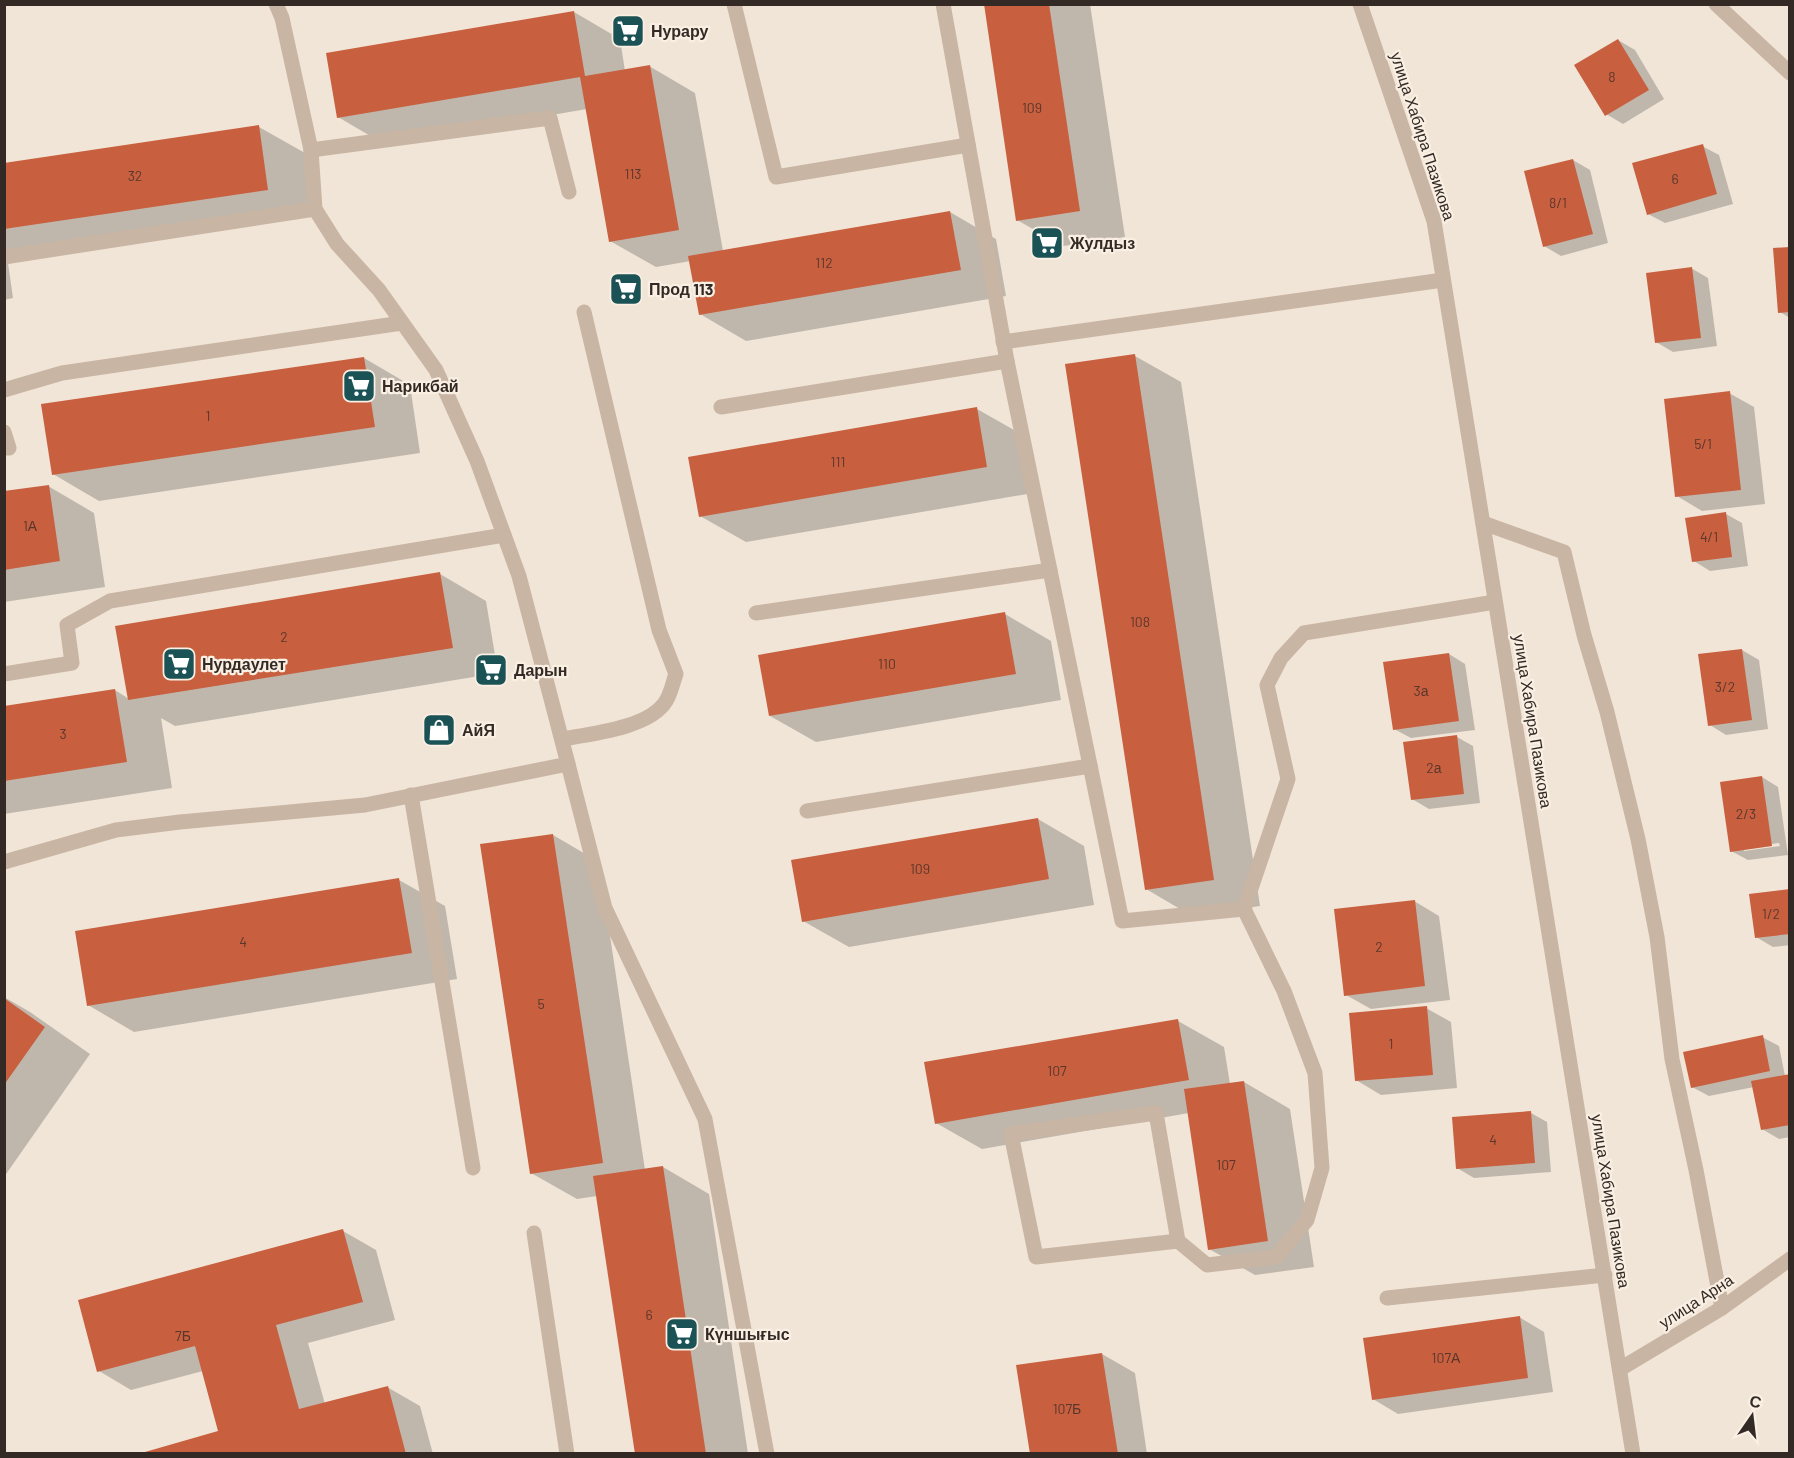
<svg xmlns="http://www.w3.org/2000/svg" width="1794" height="1458" font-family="Barlow,sans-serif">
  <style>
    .shadow { fill: #0003; fill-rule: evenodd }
    .building { fill: #c85f3f }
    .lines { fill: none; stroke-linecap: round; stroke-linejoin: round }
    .service { stroke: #c9b5a3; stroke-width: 15 }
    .minor { stroke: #c9b5a3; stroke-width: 15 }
    .labels { text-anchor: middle; stroke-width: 4.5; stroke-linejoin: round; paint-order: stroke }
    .number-label { font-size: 14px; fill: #59372c }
    .poi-label { font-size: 16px; font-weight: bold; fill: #342a25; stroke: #f9efe3; text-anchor: start }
    .street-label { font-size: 16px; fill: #342a25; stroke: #f9efe3 }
  </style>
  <rect width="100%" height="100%" fill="#f1e5d7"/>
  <g class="shadow">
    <path d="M985,4h105l35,233 -62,9 -46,-26z"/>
    <path d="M574,12l46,27 5,32 24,-5 46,27 28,158 227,-39 46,27 10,57 -260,45 -46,-27 -9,-53 -35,6 -46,-26 -23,-132 -203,35 -46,-27z"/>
    <path d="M1618,40l17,10 29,49 -41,25 -17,-10z"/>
    <path d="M259,127l46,26 9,63 -307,40 6,42 -9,2v-136z"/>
    <path d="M1702,146l17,9 14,49 -68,19 -17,-9z"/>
    <path d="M1573,160l17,10 18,73 -47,13 -17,-10z"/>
    <path d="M1790,248v70l-10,-6z"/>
    <path d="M1691,268l17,10 9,68 -44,6 -17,-10z"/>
    <path d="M1135,356l46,26 79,524 -68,10 -46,-27z"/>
    <path d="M364,358l46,27 10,68 -321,48 -46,-27z"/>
    <path d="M1729,393l25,14 11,97 -63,7 -25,-15z"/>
    <path d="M977,409l46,26 10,58 -287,49 -46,-26z"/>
    <path d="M48,486l46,27 11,74 -101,15v-109z"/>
    <path d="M1726,514l16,9 6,43 -38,5 -16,-10z"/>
    <path d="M440,574l46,27 12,72 -323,53 -14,-8 11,70 -168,26v-106l111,-18 14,9z"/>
    <path d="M1005,614l46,27 10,59 -245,42 -46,-26z"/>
    <path d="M1742,650l17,10 9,69 -42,6 -16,-10z"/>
    <path d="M1449,654l16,10 10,66 -64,8 -17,-9z"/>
    <path d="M1457,737l16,9 7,57 -51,6 -17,-10z"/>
    <path d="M1762,777l16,10 10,68 -40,5 -17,-9zM1779,843l1,3 -36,5v-3z"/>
    <path d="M1038,819l46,27 10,59 -245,42 -46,-26z"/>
    <path d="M553,835l46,27 46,308 18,-3 46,27 39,260h-112l-39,-258 -20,3 -46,-26z"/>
    <path d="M399,880l46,26 12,73 -323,53 -46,-27z"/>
    <path d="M1790,891v54l-17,2 -17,-10z"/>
    <path d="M1414,901l25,15 11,84 -79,9 -25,-14z"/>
    <path d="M4,997l26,15 60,42 -86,123z"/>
    <path d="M1426,1008l25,14 6,66 -76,7 -25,-15z"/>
    <path d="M1178,1021l46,26 6,37 14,-2 46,27 24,158 -59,8 -46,-26 -20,-136 -207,36 -46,-26z"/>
    <path d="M1762,1037l17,9 6,30 5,-1v62l-11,2 -17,-10 -8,-42 -45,9 -17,-9z"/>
    <path d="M1531,1113l16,9 4,50 -77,6 -17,-10z"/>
    <path d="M343,1231l33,19 19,70 -87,23 17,61 62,-17 33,19 13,48h-292l78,-22 -16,-61 -72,19 -32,-19z"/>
    <path d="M1519,1317l25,15 9,60 -155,22 -25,-15z"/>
    <path d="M1102,1354l33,19 12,81h-116z"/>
  </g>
  <g class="building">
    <path d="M984,4h65l31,207 -64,10z"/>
    <path d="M574,11l11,65 65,-11 29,165 -70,12 -29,-165 -243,41 -11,-65z"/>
    <path d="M1618,39l31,51 -44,26 -31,-51z"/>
    <path d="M259,125l9,65 -264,39v-66z"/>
    <path d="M1703,144l14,50 -70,21 -15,-52z"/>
    <path d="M1573,159l20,75 -50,13 -19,-76z"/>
    <path d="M950,211l11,59 -262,45 -11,-59z"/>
    <path d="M1790,247v65l-12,1 -5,-65z"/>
    <path d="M1692,267l9,71 -46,5 -9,-70z"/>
    <path d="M1135,354l79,526 -69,10 -80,-526z"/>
    <path d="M364,357l11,70 -323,48 -11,-71z"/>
    <path d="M1730,391l11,99 -66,7 -11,-98z"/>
    <path d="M977,407l10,60 -288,50 -11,-60z"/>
    <path d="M49,485l11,76 -56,9v-79z"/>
    <path d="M1726,512l6,45 -40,5 -7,-44z"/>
    <path d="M440,572l13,76 -325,52 -13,-74z"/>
    <path d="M1005,612l11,62 -247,42 -11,-61z"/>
    <path d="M1742,649l10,71 -44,6 -10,-72z"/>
    <path d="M1449,653l10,68 -66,9 -10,-68z"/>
    <path d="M115,689l12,73 -123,19v-75z"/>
    <path d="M1457,735l7,59 -53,6 -8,-58z"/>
    <path d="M1762,776l10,70 -42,6 -10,-70z"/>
    <path d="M1038,818l11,61 -247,43 -11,-62z"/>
    <path d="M553,834l50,329 -73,11 -50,-330z"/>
    <path d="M399,878l13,75 -325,53 -12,-75z"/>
    <path d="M1790,889v45l-35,4 -6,-44z"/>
    <path d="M1415,900l10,86 -81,10 -10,-87z"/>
    <path d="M4,998l41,29 -41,58z"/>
    <path d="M1427,1006l6,69 -78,6 -6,-68z"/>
    <path d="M1178,1019l11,61 -254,44 -11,-62z"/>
    <path d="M1763,1035l7,36 -79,17 -8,-36z"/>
    <path d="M1790,1074v51l-29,5 -10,-49z"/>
    <path d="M1244,1081l24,160 -60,9 -24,-161z"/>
    <path d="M1531,1111l4,52 -79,6 -4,-52z"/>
    <path d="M663,1166l43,288h-71l-42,-278z"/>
    <path d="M343,1229l20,73 -87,23 23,84 89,-23 18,68h-268l80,-23 -23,-85 -98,26 -19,-72z"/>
    <path d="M1520,1316l8,62 -156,22 -9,-62z"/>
    <path d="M1102,1353l16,101h-88l-14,-89z"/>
  </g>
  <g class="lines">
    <g class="service">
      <path d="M734,4l42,173 192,-32"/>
      <path d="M943,4l64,357 115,560 122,-12"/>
      <path d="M311,150l239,-32 19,74"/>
      <path d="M4,257l311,-48"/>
      <path d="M1003,342l440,-62"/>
      <path d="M4,390l58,-17 340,-50"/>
      <path d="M721,407l286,-46"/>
      <path d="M4,432l5,16h-5"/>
      <path d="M756,613l294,-43"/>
      <path d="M4,674l68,-11 -5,-38 43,-24 394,-66"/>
      <path d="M562,739c28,-5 88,-11 104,-38 5,-8 7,-19 10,-27l-17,-44 -75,-318"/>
      <path d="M568,764l37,144 100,211 62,335"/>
      <path d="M411,795l62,373"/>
      <path d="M807,811l283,-45"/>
      <path d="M534,1233l33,221"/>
      <path d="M1178,1241l-142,16 -25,-123 145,-21 22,128 29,24 69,-8 31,-37 15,-52 -7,-95 -31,-82 -40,-82 44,-130 -21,-94 14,-27 23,-25 191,-31"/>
      <path d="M1387,1298l218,-23"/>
    </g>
    <g class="minor">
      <path d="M1360,4l74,217 199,1233"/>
      <path d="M1716,4l74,69"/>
      <path d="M1483,523l81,29 20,83 23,77 31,127 19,98 15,122 24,111 26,138"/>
      <path d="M4,862l112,-32 64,-8 185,-17 203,-41 -49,-188 -42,-115 -41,-91 -57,-80 -42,-46 -22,-35 -4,-59 -29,-132 -6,-14"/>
      <path d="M1620,1369l102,-61 68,-49"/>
    </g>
  </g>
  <defs>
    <symbol id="supermarket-square" viewBox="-11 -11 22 22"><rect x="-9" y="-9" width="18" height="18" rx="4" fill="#1b5256" stroke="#f9efe3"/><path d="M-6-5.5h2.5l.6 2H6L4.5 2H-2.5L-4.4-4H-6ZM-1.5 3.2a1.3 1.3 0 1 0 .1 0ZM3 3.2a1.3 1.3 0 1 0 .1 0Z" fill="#fff"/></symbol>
    <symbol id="shop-square" viewBox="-11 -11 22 22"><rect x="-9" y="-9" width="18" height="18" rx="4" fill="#1b5256" stroke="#f9efe3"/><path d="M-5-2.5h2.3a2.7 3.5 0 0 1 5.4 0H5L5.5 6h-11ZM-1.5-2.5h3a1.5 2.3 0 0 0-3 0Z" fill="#fff"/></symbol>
  </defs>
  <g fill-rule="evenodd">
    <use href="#supermarket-square" x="609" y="12" width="38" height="38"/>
    <use href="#supermarket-square" x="1028" y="224" width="38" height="38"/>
    <use href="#supermarket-square" x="607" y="270" width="38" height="38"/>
    <use href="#supermarket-square" x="340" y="367" width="38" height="38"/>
    <use href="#supermarket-square" x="160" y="645" width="38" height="38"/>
    <use href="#supermarket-square" x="472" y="651" width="38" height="38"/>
    <use href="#shop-square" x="420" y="711" width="38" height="38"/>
    <use href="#supermarket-square" x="663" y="1315" width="38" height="38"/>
  </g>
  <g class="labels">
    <g class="number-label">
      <text x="1612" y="82">8</text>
      <text x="1032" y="113">109</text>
      <text x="633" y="179">113</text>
      <text x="135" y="181">32</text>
      <text x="1675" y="184">6</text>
      <text x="1558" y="208">8/1</text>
      <text x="824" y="268">112</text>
      <text x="208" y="421">1</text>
      <text x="1703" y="449">5/1</text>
      <text x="838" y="467">111</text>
      <text x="30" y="531">1А</text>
      <text x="1709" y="542">4/1</text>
      <text x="1140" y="627">108</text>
      <text x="284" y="642">2</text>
      <text x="887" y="669">110</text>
      <text x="1725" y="692">3/2</text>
      <text x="1421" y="696">3а</text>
      <text x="63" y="739">3</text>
      <text x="1434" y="773">2а</text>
      <text x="1746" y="819">2/3</text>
      <text x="920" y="874">109</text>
      <text x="1771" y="919">1/2</text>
      <text x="243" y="947">4</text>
      <text x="1379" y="952">2</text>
      <text x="541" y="1009">5</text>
      <text x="1391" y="1049">1</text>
      <text x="1057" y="1076">107</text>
      <text x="1493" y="1145">4</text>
      <text x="1226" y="1170">107</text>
      <text x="649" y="1320">6</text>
      <text x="183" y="1341">7Б</text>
      <text x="1446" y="1363">107А</text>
      <text x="1067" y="1414">107Б</text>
    </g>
    <g class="poi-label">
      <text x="651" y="37">Нурару</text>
      <text x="1070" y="249">Жулдыз</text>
      <text x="649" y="295">Прод 113</text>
      <text x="382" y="392">Нарикбай</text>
      <text x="202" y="670">Нурдаулет</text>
      <text x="514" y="676">Дарын</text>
      <text x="462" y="736">АйЯ</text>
      <text x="705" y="1340">Күншығыс</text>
    </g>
    <g class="street-label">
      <text transform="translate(1423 136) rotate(72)" y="6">улица Хабира Пазикова</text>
      <text transform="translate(1533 721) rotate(81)" y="6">улица Хабира Пазикова</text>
      <text transform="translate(1611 1201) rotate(81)" y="6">улица Хабира Пазикова</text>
      <text transform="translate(1696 1301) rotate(-33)" y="6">улица Арна</text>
    </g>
  </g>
  <rect width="1794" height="1458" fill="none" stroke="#342a25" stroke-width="12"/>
  <g transform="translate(1752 1416) rotate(14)" stroke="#f9efe3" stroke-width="4.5" paint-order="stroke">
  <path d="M0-4.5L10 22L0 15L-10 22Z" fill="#342a25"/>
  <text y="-9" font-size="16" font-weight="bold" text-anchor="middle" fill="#342a25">С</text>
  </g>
</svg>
